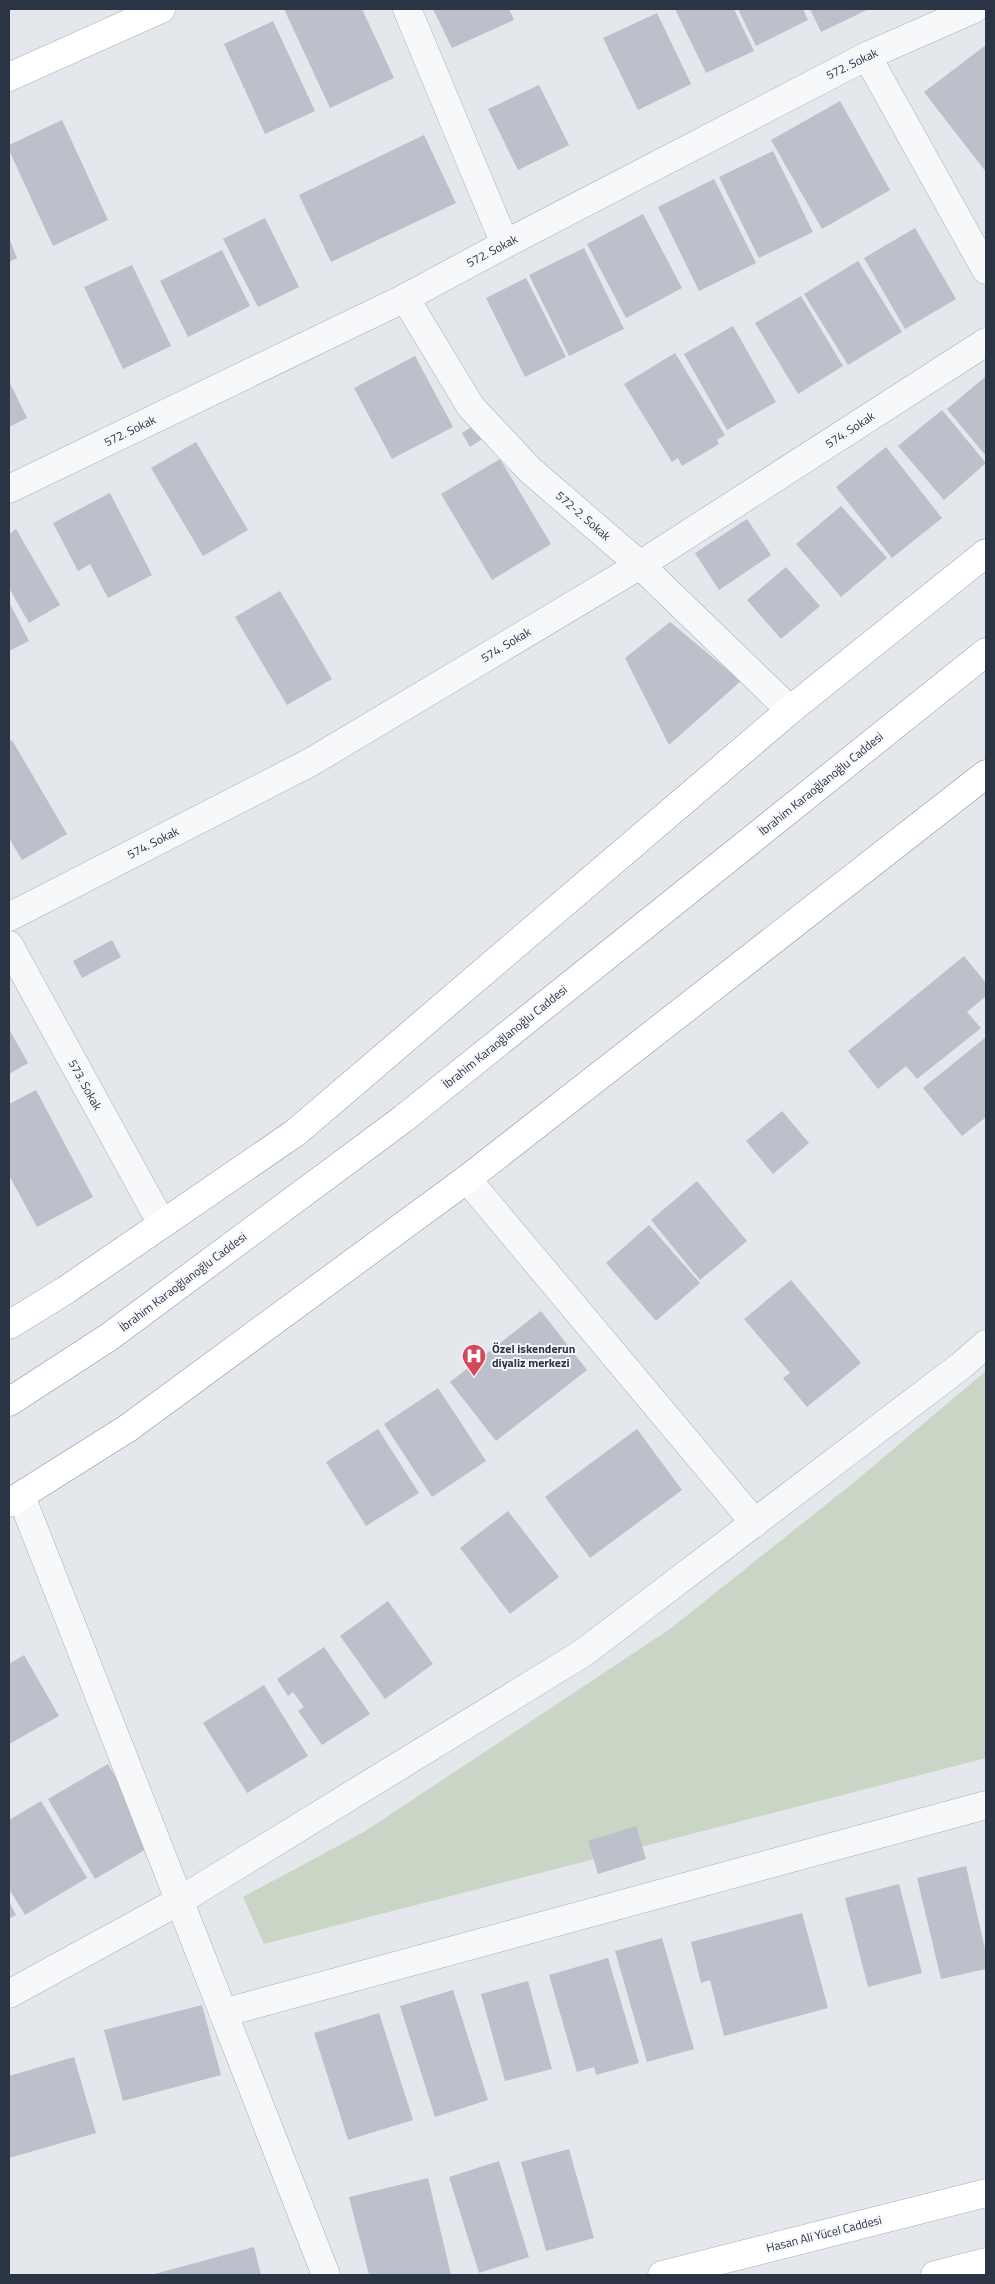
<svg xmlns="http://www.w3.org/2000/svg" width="995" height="2284" font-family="'Titillium Web',sans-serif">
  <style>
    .green { fill: #c9d6c5 }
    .building { fill: #bbc0ca }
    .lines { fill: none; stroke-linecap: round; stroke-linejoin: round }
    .street-casing { stroke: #a9aeb7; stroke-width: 29 }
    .secondary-casing { stroke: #a9aeb7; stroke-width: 29 }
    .highway-casing { stroke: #8b94a3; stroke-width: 29 }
    .street { stroke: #f7f8fa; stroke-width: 28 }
    .secondary { stroke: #fff; stroke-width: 28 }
    .highway { stroke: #fff; stroke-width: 28 }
    .labels { text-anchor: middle; stroke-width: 4; stroke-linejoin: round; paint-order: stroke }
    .street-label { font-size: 12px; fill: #2b3445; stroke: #f4f6f9 }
    .poi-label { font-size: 12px; font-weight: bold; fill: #2b3445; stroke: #f4f6f9; text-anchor: start }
  </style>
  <rect width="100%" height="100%" fill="#e4e7ec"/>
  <path class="green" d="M986,1371v387l-722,186 -21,-47 121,-65 306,-203 183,-146z"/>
  <g class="building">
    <path d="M284,9h78l32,69 -64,30z"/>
    <path d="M433,9h76l5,11 -62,28z"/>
    <path d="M675,9h59l20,42 -48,22z"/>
    <path d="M738,9h65l5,11 -52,26z"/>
    <path d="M810,9h59l-48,23z"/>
    <path d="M657,13l34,71 -53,26 -35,-72z"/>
    <path d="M273,21l42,90 -50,23 -41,-90z"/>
    <path d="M986,45v127l-62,-80z"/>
    <path d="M539,85l30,60 -51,25 -30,-61z"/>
    <path d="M840,101l50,89 -68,39 -51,-89z"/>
    <path d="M62,120l46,100 -55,26 -44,-96v-5z"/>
    <path d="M424,135l32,68 -125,59 -32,-67z"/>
    <path d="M773,151l40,81 -54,26 -40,-81z"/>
    <path d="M714,179l42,84 -57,28 -41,-84z"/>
    <path d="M643,214l39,74 -56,30 -39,-74z"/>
    <path d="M265,218l34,69 -41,20 -35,-68z"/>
    <path d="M915,228l41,71 -51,30 -41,-71z"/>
    <path d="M9,238l8,20 -8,4z"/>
    <path d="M584,248l40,81 -55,27 -40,-81z"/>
    <path d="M222,250l28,56 -62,31 -28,-56z"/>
    <path d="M858,261l44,71 -54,33 -44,-71z"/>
    <path d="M132,265l39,81 -48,23 -39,-82z"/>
    <path d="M526,278l40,79 -41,20 -39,-79z"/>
    <path d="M801,296l42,70 -45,28 -43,-71z"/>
    <path d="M733,326l43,76 -49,28 -43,-76z"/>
    <path d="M675,353l50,82 -8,5 2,4 -37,22 -4,-8 -6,4 -48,-78z"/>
    <path d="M415,356l38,71 -61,32 -38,-71z"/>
    <path d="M986,376v80l-39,-47z"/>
    <path d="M9,381l18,37 -18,9z"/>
    <path d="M942,410l44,53 -42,37 -46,-54z"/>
    <path d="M480,422l8,13 -18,12 -8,-14z"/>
    <path d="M196,442l52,88 -45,26 -52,-88z"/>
    <path d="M886,447l56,71 -50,40 -56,-71z"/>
    <path d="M500,459l51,85 -59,36 -51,-86z"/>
    <path d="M110,493l42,82 -44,23 -18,-34 -12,7 -25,-48z"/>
    <path d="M841,506l46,52 -46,39 -45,-53z"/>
    <path d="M747,519l24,36 -52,35 -24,-37z"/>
    <path d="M16,529l44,76 -31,18 -20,-35v-54z"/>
    <path d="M786,567l34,39 -39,33 -34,-39z"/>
    <path d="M280,591l52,88 -45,26 -52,-88z"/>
    <path d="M9,602l20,39 -20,10z"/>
    <path d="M670,622l71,59 -72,64 -44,-87z"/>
    <path d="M12,740l55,94 -45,26 -13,-22v-97z"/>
    <path d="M112,940l9,17 -39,21 -9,-17z"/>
    <path d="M964,956l22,27v13l-19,16 14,16 -64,51 -11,-13 -28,23 -30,-38z"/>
    <path d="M9,1029l19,34 -19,11z"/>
    <path d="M986,1037v80l-24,19 -39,-48z"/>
    <path d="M36,1090l57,107 -56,30 -28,-52v-71z"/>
    <path d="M782,1111l27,32 -36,31 -27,-33z"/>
    <path d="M697,1181l50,60 -47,39 -49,-60z"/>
    <path d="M649,1225l51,58 -44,38 -50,-58z"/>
    <path d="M791,1280l70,83 -54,44 -24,-29 7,-5 -46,-54z"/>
    <path d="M541,1311l46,59 -91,71 -46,-59z"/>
    <path d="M438,1388l48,73 -54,36 -48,-73z"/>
    <path d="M378,1429l41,64 -53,33 -40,-64z"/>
    <path d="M637,1429l45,61 -92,68 -45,-61z"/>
    <path d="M508,1511l51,66 -49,37 -50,-66z"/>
    <path d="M388,1601l45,63 -48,35 -45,-63z"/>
    <path d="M324,1647l46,67 -48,31 -24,-34 6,-4 -11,-15 -5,4 -11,-17z"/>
    <path d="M24,1655l35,61 -50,28v-80z"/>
    <path d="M264,1685l44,71 -61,37 -44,-70z"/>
    <path d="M108,1764l47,80 -60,35 -47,-80z"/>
    <path d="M41,1801l46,77 -62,37 -16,-26v-69z"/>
    <path d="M636,1826l10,33 -48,15 -10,-33z"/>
    <path d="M966,1866l20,87v16l-45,10 -24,-101z"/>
    <path d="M899,1884l23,89 -54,14 -23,-89z"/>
    <path d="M9,1901l7,14 -7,4z"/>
    <path d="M802,1913l26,95 -104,28 -14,-56 -9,3 -10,-41z"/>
    <path d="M662,1938l32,111 -47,13 -32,-111z"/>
    <path d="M608,1958l31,105 -43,12 -2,-8 -17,5 -28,-97z"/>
    <path d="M528,1981l24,88 -47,12 -24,-87z"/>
    <path d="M453,1990l35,110 -53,17 -35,-111z"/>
    <path d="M202,2005l19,70 -98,26 -19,-71z"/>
    <path d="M379,2013l34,107 -65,20 -34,-107z"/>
    <path d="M74,2057l22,76 -87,25v-82z"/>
    <path d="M569,2149l25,89 -48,13 -25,-89z"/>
    <path d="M499,2161l30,96 -50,16 -30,-96z"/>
    <path d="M428,2178l23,97h-82l-20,-78z"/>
    <path d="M254,2247l7,28h-110z"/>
  </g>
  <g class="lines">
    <defs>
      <g id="street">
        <path d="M407,9l98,235"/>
        <path d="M867,56l119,214"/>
        <path d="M405,298l66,109 59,63 110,95 150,145"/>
        <path d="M9,489l396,-191 100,-54 362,-188 107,-47"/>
        <path d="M9,917l302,-155 329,-197 346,-223"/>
        <path d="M9,945l153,279"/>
        <path d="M467,1179l288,344"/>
        <path d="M21,1496l305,779"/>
        <path d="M9,1994l170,-93 404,-248 379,-288 24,-21"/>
        <path d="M223,2013l763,-208"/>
      </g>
      <g id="secondary">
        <path d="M9,77l152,-68"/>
        <path d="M662,2275l324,-82"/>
        <path d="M935,2275l51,-13"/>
      </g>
      <g id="highway">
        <path d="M9,1325l57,-35 229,-157 495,-423 196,-157"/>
        <path d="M9,1402l100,-65 294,-218 583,-467"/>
        <path d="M9,1503l119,-75 339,-249 519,-405"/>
      </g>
    </defs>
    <use href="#street" class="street-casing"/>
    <use href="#secondary" class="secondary-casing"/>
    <use href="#highway" class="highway-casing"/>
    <use href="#street" class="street"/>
    <use href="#secondary" class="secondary"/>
    <use href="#highway" class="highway"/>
  </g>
  <defs>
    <symbol id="hospital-pin" viewBox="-11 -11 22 30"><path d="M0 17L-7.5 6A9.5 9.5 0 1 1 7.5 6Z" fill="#d1495b" stroke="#f4f6f9"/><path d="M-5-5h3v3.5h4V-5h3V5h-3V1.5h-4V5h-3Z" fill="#fff"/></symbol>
  </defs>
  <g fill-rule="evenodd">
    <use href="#hospital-pin" x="460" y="1342" width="28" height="38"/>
  </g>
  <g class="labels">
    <g class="street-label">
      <text transform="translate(852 64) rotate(-26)" y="4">572. Sokak</text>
      <text transform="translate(492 251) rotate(-28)" y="4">572. Sokak</text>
      <text transform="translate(850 430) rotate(-33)" y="4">574. Sokak</text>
      <text transform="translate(130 431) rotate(-26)" y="4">572. Sokak</text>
      <text transform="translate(583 516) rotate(41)" y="4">572-2. Sokak</text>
      <text transform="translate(506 645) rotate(-31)" y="4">574. Sokak</text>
      <text transform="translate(821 784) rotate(-39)" y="4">İbrahim Karaoğlanoğlu Caddesi</text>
      <text transform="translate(153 843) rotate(-27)" y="4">574. Sokak</text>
      <text transform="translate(505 1037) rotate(-39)" y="4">İbrahim Karaoğlanoğlu Caddesi</text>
      <text transform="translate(85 1085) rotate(61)" y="4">573. Sokak</text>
      <text transform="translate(183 1282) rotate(-37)" y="4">İbrahim Karaoğlanoğlu Caddesi</text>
      <text transform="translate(824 2234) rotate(-14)" y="4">Hasan Ali Yücel Caddesi</text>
    </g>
    <g class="poi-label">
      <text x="492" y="1353">Özel iskenderun<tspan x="492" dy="14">diyaliz merkezi</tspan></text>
    </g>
  </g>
  <rect width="995" height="2284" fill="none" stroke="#2b3445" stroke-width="20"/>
</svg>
